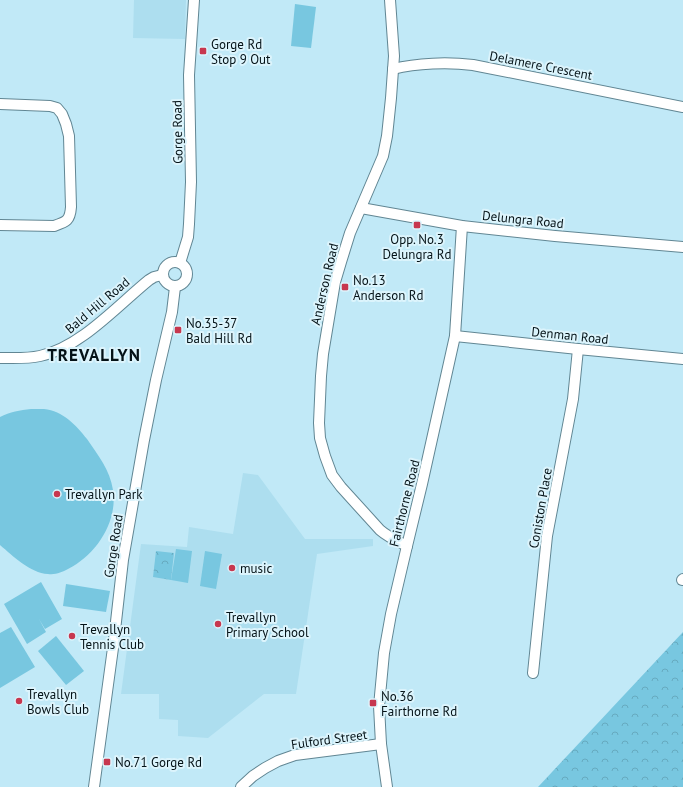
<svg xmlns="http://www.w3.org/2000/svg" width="683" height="787" font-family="'PT Sans',sans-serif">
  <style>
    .built { fill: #addeef }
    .green { fill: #78c7e0 }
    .park { fill: url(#park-crowns) }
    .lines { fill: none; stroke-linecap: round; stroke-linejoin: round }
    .minor-casing { stroke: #618693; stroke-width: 12 }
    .minor { stroke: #fff; stroke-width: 10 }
    .poi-dot { fill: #c7374f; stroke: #dcf4fc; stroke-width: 1.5 }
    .labels { text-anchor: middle; stroke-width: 4; stroke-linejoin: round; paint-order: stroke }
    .poi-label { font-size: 13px; fill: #041217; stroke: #dcf4fc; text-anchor: start }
    .street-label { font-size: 13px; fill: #041217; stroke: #dcf4fc }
    .district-label { font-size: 17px; font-weight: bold; letter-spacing: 1px; fill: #041217; stroke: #dcf4fc }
  </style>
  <defs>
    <pattern id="park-crowns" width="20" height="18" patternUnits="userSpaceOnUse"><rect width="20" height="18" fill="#78c7e0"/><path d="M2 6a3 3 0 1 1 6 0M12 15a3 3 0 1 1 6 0" fill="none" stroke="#66aabf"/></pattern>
  </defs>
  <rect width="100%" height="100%" fill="#c1e9f7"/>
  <g class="built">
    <path d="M134,0h52l-1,39 -52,-1z"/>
    <path d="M243,473l15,2 47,64h68v7l-56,8 -21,140h-32l-56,44 -30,-2v-16l-19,-1v-25h-38l20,-150 46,3 2,-20 44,7z"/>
  </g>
  <g class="green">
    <path d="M295,4l21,3 -5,41 -20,-2z"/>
    <path d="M31,409c4,0 9,0 13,0 19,2 32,16 43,30 11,16 23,31 26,51 5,32 -17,65 -45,79 -6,3 -12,6 -20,5 -18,-1 -35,-18 -48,-29v-128c10,-5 20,-7 31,-8z"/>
    <path d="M176,549l16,2 -4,32 -17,-3z"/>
    <path d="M205,551l17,3 -6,35 -16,-3z"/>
    <path d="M41,582l21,37 -17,10 -6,-10 7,13 -19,12 -23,-40z"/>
    <path d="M66,584l44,7 -4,21 -43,-6z"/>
    <path d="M11,627l24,40 -35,21v-55z"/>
    <path d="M56,636l28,35 -18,14 -28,-34z"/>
  </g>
  <g class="park">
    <path d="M156,551l18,2 -3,27 -18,-3z"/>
    <path d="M683,632v155h-145z"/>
  </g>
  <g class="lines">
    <defs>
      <g id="minor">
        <path d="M390,0l4,56 -3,42 -4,38 -4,20 -33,77 -9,29 -6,20 -12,72 -2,22 -2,47 1,15 5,18 7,19 9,12 39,43c8,7 17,11 27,16"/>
        <path d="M393,69c24,-6 55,-7 80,-4l210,42"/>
        <path d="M0,104l50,2 7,2 5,6 4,10 3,12 2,71c-1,14 -5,15 -17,19l-54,-1"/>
        <path d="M361,208l101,18 93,10 128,11"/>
        <circle cx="175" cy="274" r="12"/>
        <path d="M180,263l8,-26 1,-13 2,-42 -2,-107 5,-75"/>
        <path d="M455,336l123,13 105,10"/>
        <path d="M0,358c13,0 26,1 40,-2 40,-8 78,-51 109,-76l5,-3 8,-2"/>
        <path d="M682,580l1,-1"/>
        <path d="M533,673l14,-137 26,-137 5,-50"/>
        <path d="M94,787l19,-139 10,-88 21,-120 12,-60 16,-68 3,-25"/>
        <path d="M241,787l12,-11 12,-8 13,-7 17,-6 86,-11"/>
        <path d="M387,787l-6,-43 -2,-38 5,-53 7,-39 16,-68 15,-62 33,-148 7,-110"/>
      </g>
    </defs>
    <use href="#minor" class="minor-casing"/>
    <use href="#minor" class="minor"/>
  </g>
  <g class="poi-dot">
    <rect x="199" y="47" width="8" height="8" rx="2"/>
    <rect x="413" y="221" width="8" height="8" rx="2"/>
    <rect x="341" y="283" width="8" height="8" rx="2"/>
    <rect x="174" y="326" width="8" height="8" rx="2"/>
    <circle cx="57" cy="494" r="4"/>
    <circle cx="232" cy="568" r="4"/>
    <circle cx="218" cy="624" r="4"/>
    <circle cx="72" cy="636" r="4"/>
    <circle cx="19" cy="701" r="4"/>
    <rect x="369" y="699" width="8" height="8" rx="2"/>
    <rect x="103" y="758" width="8" height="8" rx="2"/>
  </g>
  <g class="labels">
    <g class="poi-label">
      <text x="211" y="49">Gorge Rd<tspan x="211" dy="15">Stop 9 Out</tspan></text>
      <text x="417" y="244" text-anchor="middle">Opp. No.3<tspan x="417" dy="15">Delungra Rd</tspan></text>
      <text x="353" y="285">No.13<tspan x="353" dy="15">Anderson Rd</tspan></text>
      <text x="186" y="328">No.35-37<tspan x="186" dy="15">Bald Hill Rd</tspan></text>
      <text x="65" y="499">Trevallyn Park</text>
      <text x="240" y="573">music</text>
      <text x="226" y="622">Trevallyn<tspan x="226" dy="15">Primary School</tspan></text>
      <text x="80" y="634">Trevallyn<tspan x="80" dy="15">Tennis Club</tspan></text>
      <text x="27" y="699">Trevallyn<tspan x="27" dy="15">Bowls Club</tspan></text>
      <text x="381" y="701">No.36<tspan x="381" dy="15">Fairthorne Rd</tspan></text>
      <text x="115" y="767">No.71 Gorge Rd</text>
    </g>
    <g class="street-label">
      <text transform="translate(541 65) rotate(11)" y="5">Delamere Crescent</text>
      <text transform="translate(177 132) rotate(-91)" y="5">Gorge Road</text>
      <text transform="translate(523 219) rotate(6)" y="5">Delungra Road</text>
      <text transform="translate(324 284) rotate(-77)" y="5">Anderson Road</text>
      <text transform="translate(97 305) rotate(-40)" y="5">Bald Hill Road</text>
      <text transform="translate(570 335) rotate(6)" y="5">Denman Road</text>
      <text transform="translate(404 503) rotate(-76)" y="5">Fairthorne Road</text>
      <text transform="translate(540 508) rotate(-80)" y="5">Coniston Place</text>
      <text transform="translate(113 546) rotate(-81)" y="5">Gorge Road</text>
      <text transform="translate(329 739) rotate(-8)" y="5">Fulford Street</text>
    </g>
    <g class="district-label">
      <text x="94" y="361">TREVALLYN</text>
    </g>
  </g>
</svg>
